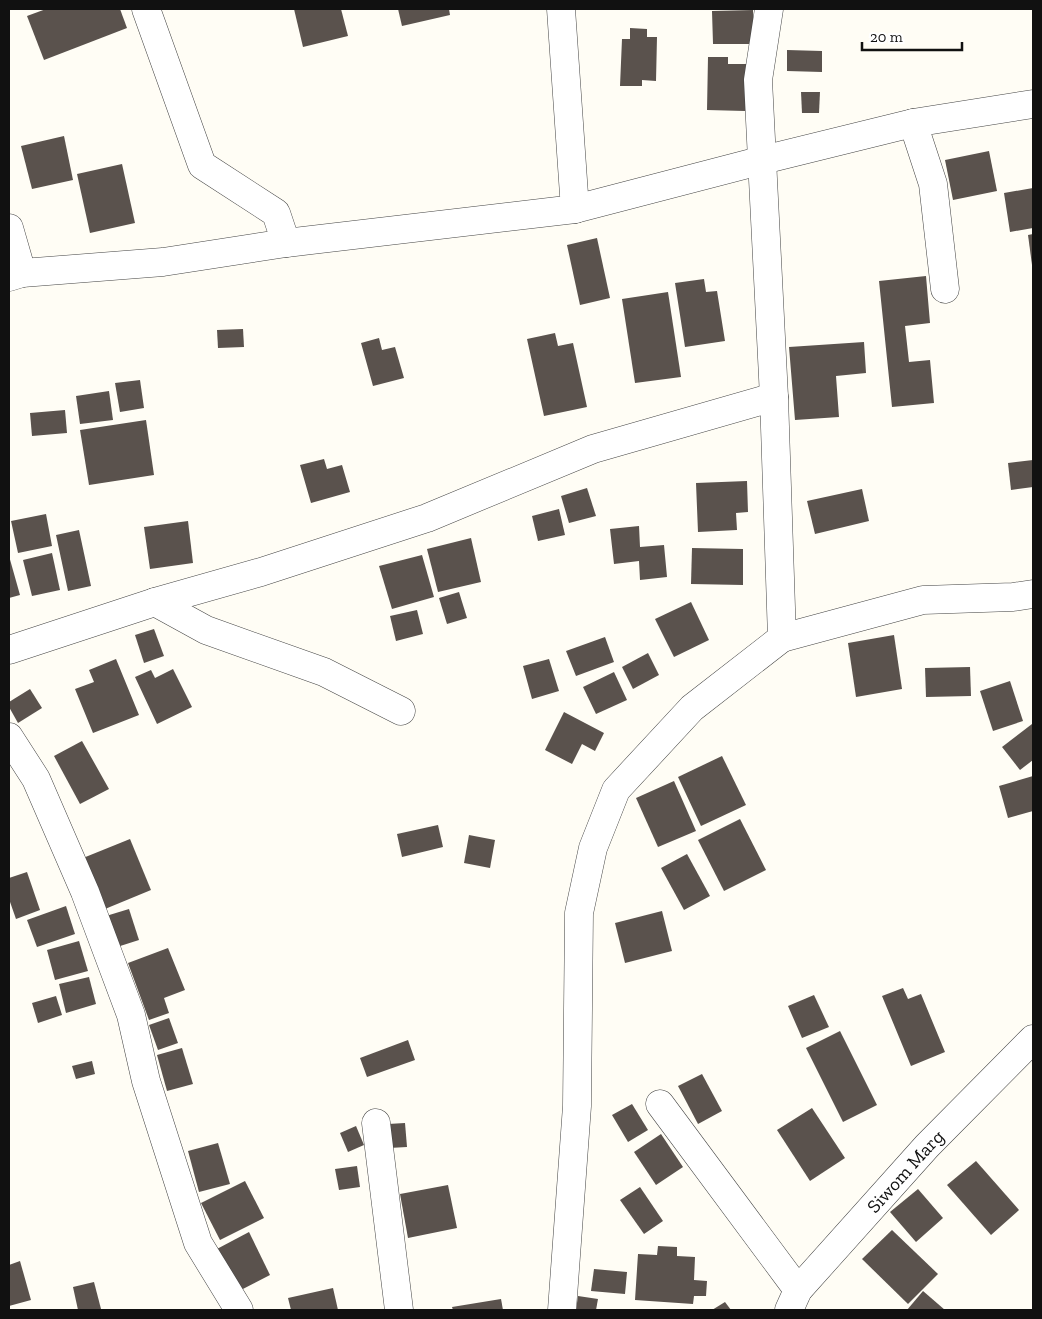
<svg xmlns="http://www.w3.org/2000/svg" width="1042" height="1319" font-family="'Zilla Slab',serif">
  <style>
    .building { fill: #5a524d }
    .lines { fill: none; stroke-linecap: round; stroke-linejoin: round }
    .minor-casing { stroke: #444; stroke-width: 29 }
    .minor { stroke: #fff; stroke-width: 28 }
    .labels { text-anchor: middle; stroke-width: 5; stroke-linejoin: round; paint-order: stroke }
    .street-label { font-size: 19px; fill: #111; stroke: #fff }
  </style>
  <rect width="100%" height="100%" fill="#fffdf5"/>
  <g class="building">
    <path d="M46,9h74l7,19 -83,32 -17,-44z"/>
    <path d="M294,9h47l7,27 -45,11z"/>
    <path d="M398,9h51l1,6 -48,11z"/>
    <path d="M753,10v34h-40l-1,-33z"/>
    <path d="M630,28l17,1v8h10l-1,44 -14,-1v6h-22l2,-47h8z"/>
    <path d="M787,50l35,1v21l-35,-1z"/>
    <path d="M708,57h20v7h18l-1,47 -38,-1z"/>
    <path d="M801,92h19l-1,21h-17z"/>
    <path d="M64,136l9,44 -41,9 -11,-43z"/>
    <path d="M989,151l8,40 -44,9 -8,-40z"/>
    <path d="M122,164l13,59 -45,10 -13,-59z"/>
    <path d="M1033,188v40l-23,4 -6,-39z"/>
    <path d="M1033,234v31h-1l-4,-30z"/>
    <path d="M597,238l13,60 -30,7 -13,-60z"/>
    <path d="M926,276l4,47 -25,3 4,36 21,-2 4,43 -42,4 -13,-126z"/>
    <path d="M704,279l2,13 11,-1 8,50 -40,6 -10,-64z"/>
    <path d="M668,292l13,85 -46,6 -13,-84z"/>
    <path d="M243,329l1,18 -26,1 -1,-18z"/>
    <path d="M555,333l3,13 15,-3 14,64 -43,9 -17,-77z"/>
    <path d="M379,338l3,12 13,-3 9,31 -31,8 -12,-43z"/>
    <path d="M864,342l2,31 -30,3 3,41 -44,3 -6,-73z"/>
    <path d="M140,380l4,28 -24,4 -5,-29z"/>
    <path d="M109,391l4,29 -33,4 -4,-28z"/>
    <path d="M65,410l2,23 -35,3 -2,-23z"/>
    <path d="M146,420l8,55 -65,10 -9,-55z"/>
    <path d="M324,459l3,10 15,-4 8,27 -39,11 -11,-38z"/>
    <path d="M1033,460v27l-22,3 -3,-27z"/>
    <path d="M747,481l1,31 -12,1 1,17 -39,2 -2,-49z"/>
    <path d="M587,488l9,28 -27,7 -8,-27z"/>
    <path d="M862,489l7,32 -54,13 -8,-33z"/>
    <path d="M559,509l6,26 -27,6 -6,-25z"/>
    <path d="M46,514l6,32 -34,7 -7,-32z"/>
    <path d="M188,521l5,42 -43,6 -6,-42z"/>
    <path d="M639,526l1,21 24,-2 3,32 -27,3 -1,-19 -25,3 -4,-35z"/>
    <path d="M79,530l12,56 -23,5 -12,-56z"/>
    <path d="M471,538l10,44 -43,10 -11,-43z"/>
    <path d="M692,548l51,1v36l-52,-1z"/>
    <path d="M52,553l8,37 -28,6 -9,-36z"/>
    <path d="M422,555l12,42 -42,12 -13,-43z"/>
    <path d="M9,556l11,39 -11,3z"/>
    <path d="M459,592l8,26 -20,6 -8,-26z"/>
    <path d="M691,602l18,38 -35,17 -19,-38z"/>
    <path d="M417,610l6,24 -27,7 -6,-25z"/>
    <path d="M154,629l10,27 -20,7 -9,-28z"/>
    <path d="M894,635l8,54 -46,8 -8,-54z"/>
    <path d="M605,637l9,25 -38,14 -10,-25z"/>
    <path d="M648,653l11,22 -26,14 -11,-22z"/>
    <path d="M116,659l23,56 -46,18 -18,-44 19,-7 -5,-12z"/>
    <path d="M549,659l10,32 -27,8 -9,-33z"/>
    <path d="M970,667l1,29 -45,1 -1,-29z"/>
    <path d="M173,669l19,38 -35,17 -22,-47 16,-7 4,8z"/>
    <path d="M614,672l13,28 -31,14 -13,-27z"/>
    <path d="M1010,681l13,40 -30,10 -13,-40z"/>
    <path d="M30,689l12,19 -24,15 -9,-16v-5z"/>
    <path d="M564,712l40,21 -9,18 -13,-7 -10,20 -27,-14z"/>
    <path d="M1032,724l1,36 -13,10 -18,-23z"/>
    <path d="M82,741l27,48 -29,15 -26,-48z"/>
    <path d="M722,756l24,49 -45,21 -23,-49z"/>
    <path d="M1033,776v35l-25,7 -9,-32z"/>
    <path d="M674,781l22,50 -38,16 -22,-49z"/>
    <path d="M740,819l26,51 -42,21 -26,-51z"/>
    <path d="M438,825l5,22 -41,10 -5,-23z"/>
    <path d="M469,835l26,5 -5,28 -26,-5z"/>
    <path d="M130,839l21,51 -46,19 -22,-51z"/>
    <path d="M687,854l23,42 -26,14 -23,-42z"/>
    <path d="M27,872l13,38 -24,9 -7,-20v-21z"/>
    <path d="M66,906l9,28 -38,13 -10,-27z"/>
    <path d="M129,909l10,31 -22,7 -11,-31z"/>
    <path d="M662,911l10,40 -47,12 -10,-40z"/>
    <path d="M79,941l9,30 -33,9 -8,-30z"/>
    <path d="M168,948l17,42 -21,8 5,15 -20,7 -21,-57z"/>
    <path d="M89,977l7,27 -30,9 -7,-29z"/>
    <path d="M903,988l5,11 13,-5 24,58 -34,14 -29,-70z"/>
    <path d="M814,995l15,32 -27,11 -14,-32z"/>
    <path d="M56,996l6,19 -24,8 -6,-20z"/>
    <path d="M169,1018l9,25 -20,7 -9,-25z"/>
    <path d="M840,1031l37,74 -34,17 -37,-74z"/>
    <path d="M408,1040l7,20 -48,17 -7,-19z"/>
    <path d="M182,1048l11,36 -26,7 -10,-36z"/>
    <path d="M92,1061l3,13 -19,5 -4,-13z"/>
    <path d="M702,1074l20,37 -24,13 -20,-38z"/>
    <path d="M632,1104l16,26 -20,12 -16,-27z"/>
    <path d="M812,1108l33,50 -35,23 -33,-51z"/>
    <path d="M405,1123l2,24 -18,1 -1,-24z"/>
    <path d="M356,1126l8,19 -16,7 -8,-19z"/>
    <path d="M661,1134l22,33 -27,18 -22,-33z"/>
    <path d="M218,1143l12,41 -31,8 -11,-41z"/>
    <path d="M976,1161l43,49 -28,25 -44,-50z"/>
    <path d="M357,1166l3,21 -21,3 -4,-21z"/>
    <path d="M245,1181l19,37 -44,22 -19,-37z"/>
    <path d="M448,1185l9,43 -49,10 -8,-44z"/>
    <path d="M640,1187l23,34 -19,13 -24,-34z"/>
    <path d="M918,1189l25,29 -27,24 -26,-30z"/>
    <path d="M892,1230l46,44 -30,30 -46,-45z"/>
    <path d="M249,1232l21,43 -33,17 -22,-42z"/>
    <path d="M658,1246l19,1v9l18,1 -1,23 13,1 -1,15h-12l-1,8 -58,-4 3,-46 19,1z"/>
    <path d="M20,1261l11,39 -22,6v-41z"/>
    <path d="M594,1269l33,3 -2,22 -34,-3z"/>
    <path d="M94,1282l7,27 -23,1 -5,-23z"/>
    <path d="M333,1288l5,22h-47l-3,-12z"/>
    <path d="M923,1291l22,19h-38z"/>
    <path d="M578,1296l20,3 -2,11h-20z"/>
    <path d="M501,1299l2,11h-50l-1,-3z"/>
    <path d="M725,1302l6,8h-19z"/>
  </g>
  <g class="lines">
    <defs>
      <g id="minor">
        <path d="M146,9l56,156 74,48 10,30"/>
        <path d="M561,9l14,200"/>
        <path d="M913,123l20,61 12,105"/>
        <path d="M9,228l13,45"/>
        <path d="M9,277l13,-4 141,-11 123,-19 289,-34 188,-49 150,-37 120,-19"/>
        <path d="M155,602l51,28 118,42 77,39"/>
        <path d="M782,638l141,-38 90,-3 20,-3"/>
        <path d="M9,650l146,-48 106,-30 166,-54 166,-69 181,-52"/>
        <path d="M9,737l27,42 49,113 46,123 15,66 52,162 41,67"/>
        <path d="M660,1104l138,186"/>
        <path d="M376,1123l23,187"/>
        <path d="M562,1310l15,-204 2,-193 14,-65 23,-58 76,-82 90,-70 -8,-241 -16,-317 11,-71"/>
        <path id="s1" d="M789,1310l9,-20 129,-144 106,-107"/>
      </g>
    </defs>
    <use href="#minor" class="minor-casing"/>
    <use href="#minor" class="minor"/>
  </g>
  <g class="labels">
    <g class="street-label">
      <text dy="7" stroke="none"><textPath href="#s1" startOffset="182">Siwom Marg</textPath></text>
    </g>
  </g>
  <rect width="1042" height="1319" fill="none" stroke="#111111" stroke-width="20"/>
  <path d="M862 42v8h100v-8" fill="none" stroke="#111111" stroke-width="2.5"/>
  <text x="870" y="42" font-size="15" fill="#111111" stroke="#ffffff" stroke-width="4" paint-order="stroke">20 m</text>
</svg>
